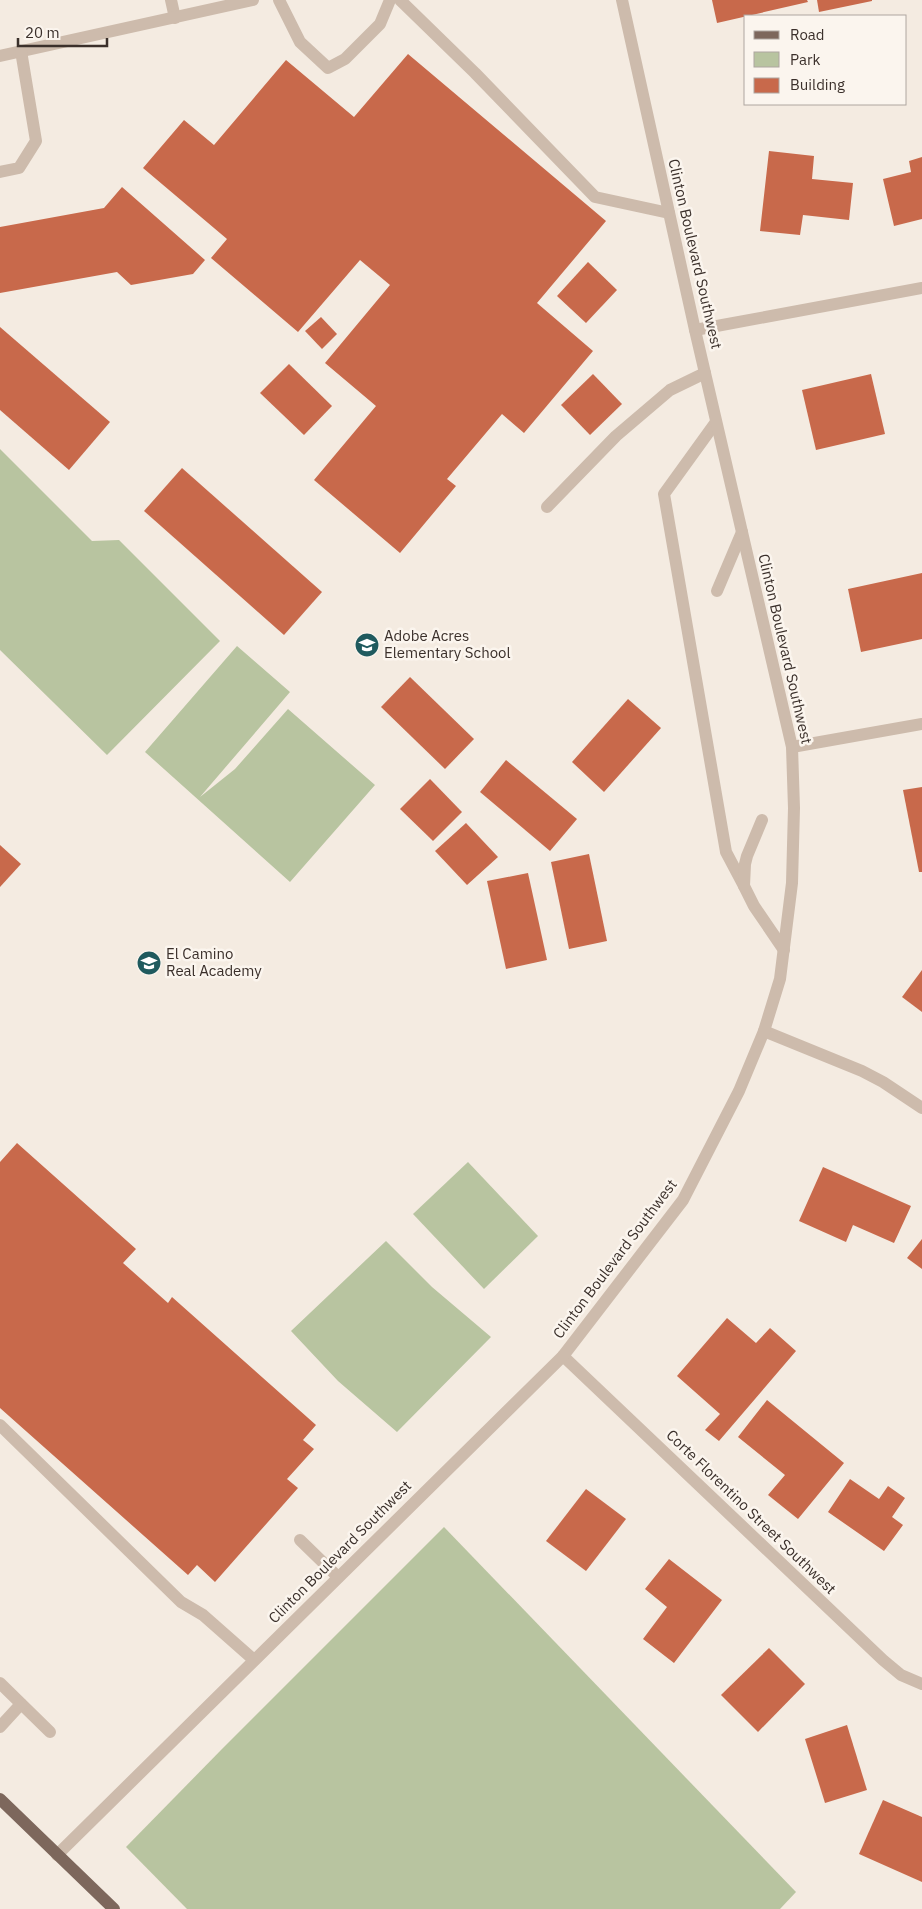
<svg xmlns="http://www.w3.org/2000/svg" width="922" height="1909" font-family="'IBM Plex Sans',sans-serif">
  <style>
    .green { fill: #b8c4a0 }
    .building { fill: #c8694b }
    .lines { fill: none; stroke-linecap: round; stroke-linejoin: round }
    .minor { stroke: #cdbbac; stroke-width: 12 }
    .major { stroke: #7d675c; stroke-width: 12 }
    .labels { text-anchor: middle; stroke-width: 5; stroke-linejoin: round; paint-order: stroke }
    .street-label { font-size: 15px; fill: #3b302b; stroke: #fbf5ee }
    .poi-label { font-size: 15px; fill: #3b302b; stroke: #fbf5ee; text-anchor: start }
  </style>
  <rect width="100%" height="100%" fill="#f4ebe1"/>
  <g class="green">
    <path d="M0,449l92,92 27,-1 101,101 -113,114 -107,-105z"/>
    <path d="M237,646l53,46 -90,105 35,-28 53,-60 87,76 -85,97 -145,-130z"/>
    <path d="M468,1162l70,74 -54,53 -71,-75z"/>
    <path d="M386,1241l46,46 59,50 -94,95 -59,-51 -47,-50z"/>
    <path d="M444,1527l352,365 -16,17h-593l-61,-62 96,-98z"/>
  </g>
  <g class="building">
    <path d="M712,0h95l1,2 -91,21z"/>
    <path d="M817,0h55v1l-53,11z"/>
    <path d="M408,54l198,167 -69,82 56,48 -69,82 -22,-19 -55,65 9,7 -56,67 -86,-73 62,-74 -51,-43 65,-78 -30,-25 -62,72 -87,-74 16,-19 -84,-71 41,-48 30,25 72,-85 68,57z"/>
    <path d="M769,151l45,5 -2,23 41,4 -4,37 -46,-5 -3,20 -40,-4z"/>
    <path d="M922,157v62l-28,7 -11,-47 28,-7 -2,-11z"/>
    <path d="M122,187l83,73 -12,14 -62,11 -14,-13 -117,21v-66l104,-19z"/>
    <path d="M588,262l29,28 -31,33 -29,-27z"/>
    <path d="M321,317l16,17 -15,15 -17,-18z"/>
    <path d="M0,327l110,95 -41,48 -69,-60z"/>
    <path d="M289,364l43,42 -28,29 -44,-42z"/>
    <path d="M593,374l29,30 -32,31 -29,-30z"/>
    <path d="M871,374l14,60 -69,16 -14,-60z"/>
    <path d="M182,468l140,124 -38,43 -140,-124z"/>
    <path d="M922,573v66l-61,13 -13,-63z"/>
    <path d="M410,677l64,62 -29,30 -64,-62z"/>
    <path d="M628,699l33,29 -57,64 -32,-30z"/>
    <path d="M506,760l71,59 -27,32 -70,-59z"/>
    <path d="M430,779l32,33 -29,29 -33,-32z"/>
    <path d="M922,787v85h-3l-16,-82z"/>
    <path d="M466,823l32,34 -31,28 -32,-34z"/>
    <path d="M0,845l21,19 -21,23z"/>
    <path d="M589,854l18,87 -38,8 -18,-87z"/>
    <path d="M528,873l19,87 -41,9 -19,-88z"/>
    <path d="M922,970v42l-20,-15z"/>
    <path d="M17,1143l119,106 -13,14 45,40 4,-6 144,128 -13,15 11,9 -27,30 11,9 -83,94 -18,-17 -9,10 -188,-167v-246z"/>
    <path d="M823,1167l88,39 -17,37 -41,-18 -7,17 -47,-21z"/>
    <path d="M922,1239v30l-15,-11z"/>
    <path d="M727,1318l29,25 14,-15 26,23 -77,90 -14,-11 15,-16 -43,-38z"/>
    <path d="M767,1400l77,63 -46,56 -30,-24 17,-20 -47,-38z"/>
    <path d="M850,1479l29,20 9,-13 17,12 -13,19 11,8 -19,26 -56,-39z"/>
    <path d="M586,1489l40,30 -40,52 -40,-30z"/>
    <path d="M669,1559l53,41 -48,63 -31,-24 24,-32 -22,-18z"/>
    <path d="M769,1648l36,36 -47,48 -37,-37z"/>
    <path d="M847,1725l20,65 -42,13 -20,-64z"/>
    <path d="M883,1800l39,17v65l-63,-28z"/>
  </g>
  <g class="lines">
    <g class="minor">
      <path d="M171,0l4,18"/>
      <path d="M279,0l21,42 28,26 17,-9 35,-35 10,-24"/>
      <path d="M400,0l75,73 120,124 74,16"/>
      <path d="M0,56l253,-56"/>
      <path d="M0,172l19,-4 17,-27 -15,-90"/>
      <path d="M695,330l227,-42"/>
      <path d="M716,422l-52,72 62,358 18,34"/>
      <path d="M547,507l69,-71 54,-46 35,-17"/>
      <path d="M717,591l25,-59"/>
      <path d="M792,747l130,-23"/>
      <path d="M762,820l-15,36 -2,8 -1,22 10,20 30,44"/>
      <path d="M764,1031l98,40 21,11 39,26"/>
      <path d="M563,1356l320,304 18,15 21,9"/>
      <path d="M0,1425l181,177 22,13 51,45"/>
      <path d="M300,1540l38,37"/>
      <path d="M0,1683l50,49"/>
      <path d="M0,1727l21,-23"/>
      <path d="M57,1855l506,-499 120,-156 56,-109 25,-60 16,-52 12,-96 2,-75 -2,-61 -97,-417 -73,-330"/>
    </g>
    <path class="major" d="M0,1799l114,110"/>
  </g>
  <defs>
    <symbol id="school-disc" viewBox="-11 -11 22 22"><circle r="9.5" fill="#1f5a5e" stroke="#fbf5ee"/><path d="M0-5L7-2L0 1L-7-2ZM-4 1L0 2.5L4 1V4Q0 6-4 4Z" fill="#fff"/></symbol>
  </defs>
  <g fill-rule="evenodd">
    <use href="#school-disc" x="353" y="631" width="28" height="28"/>
    <use href="#school-disc" x="135" y="949" width="28" height="28"/>
  </g>
  <g class="labels">
    <g class="street-label">
      <text transform="translate(695 254) rotate(77)" y="5">Clinton Boulevard Southwest</text>
      <text transform="translate(785 649) rotate(77)" y="5">Clinton Boulevard Southwest</text>
      <text transform="translate(615 1259) rotate(-53)" y="5">Clinton Boulevard Southwest</text>
      <text transform="translate(751 1512) rotate(44)" y="5">Corte Florentino Street Southwest</text>
      <text transform="translate(340 1552) rotate(-45)" y="5">Clinton Boulevard Southwest</text>
    </g>
    <g class="poi-label">
      <text x="384" y="641">Adobe Acres<tspan x="384" dy="17">Elementary School</tspan></text>
      <text x="166" y="959">El Camino<tspan x="166" dy="17">Real Academy</tspan></text>
    </g>
  </g>
  <rect x="744" y="15" width="162" height="90" fill="#fbf5ee" stroke="#aea6a0"/>
  <rect x="754" y="31" width="25" height="8" fill="#7d675c" stroke="#aea6a0"/>
  <text x="790" y="40" font-size="15" fill="#3b302b">Road</text>
  <rect x="754" y="52" width="25" height="15" fill="#b8c4a0" stroke="#aea6a0"/>
  <text x="790" y="65" font-size="15" fill="#3b302b">Park</text>
  <rect x="754" y="78" width="25" height="15" fill="#c8694b" stroke="#aea6a0"/>
  <text x="790" y="90" font-size="15" fill="#3b302b">Building</text>
  <path d="M18 38v8h89v-8" fill="none" stroke="#3b302b" stroke-width="2.5"/>
  <text x="25" y="38" font-size="15" fill="#3b302b" stroke="#fbf5ee" stroke-width="4" paint-order="stroke">20 m</text>
</svg>
